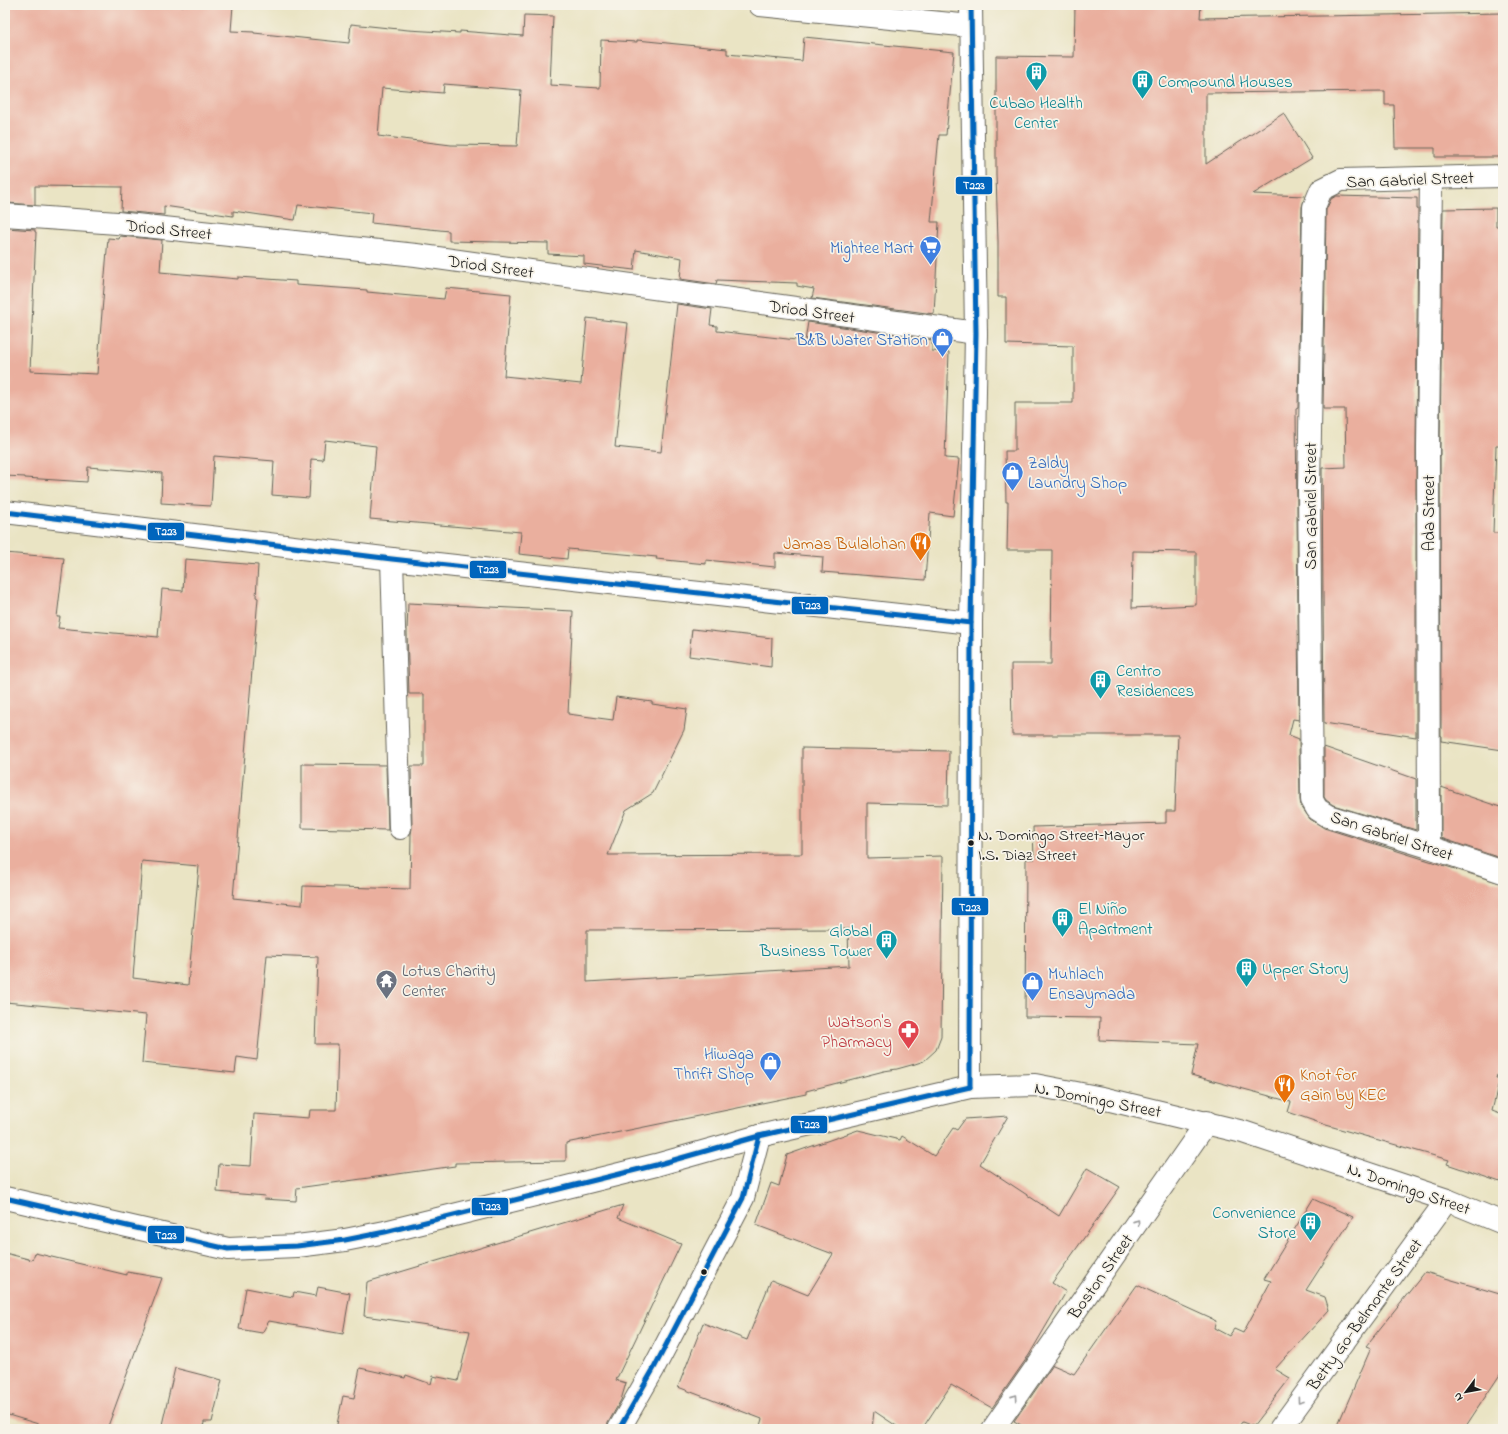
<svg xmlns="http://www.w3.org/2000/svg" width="1508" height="1434" font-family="'Indie Flower',sans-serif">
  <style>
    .building { fill: #eaaf9e; fill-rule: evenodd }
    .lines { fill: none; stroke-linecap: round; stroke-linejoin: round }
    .minor-casing { stroke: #646257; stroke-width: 24 }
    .major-casing { stroke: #646257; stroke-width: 24 }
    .minor { stroke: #fff; stroke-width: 22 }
    .major { stroke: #fff; stroke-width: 22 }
    .bus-1-casing { stroke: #f7f3e8; stroke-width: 8 }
    .bus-1 { stroke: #0065bd; stroke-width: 5 }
    .oneway { stroke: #999 }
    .bus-dot { fill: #1c1c1c; stroke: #f7f3e8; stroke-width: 1.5 }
    .labels { text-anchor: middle; stroke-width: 3.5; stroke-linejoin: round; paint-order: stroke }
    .bus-label { font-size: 16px; fill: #1c1c1c; stroke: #f7f3e8; text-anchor: start }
    .culture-label { font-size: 17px; fill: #0d838f; stroke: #f7f3e8; text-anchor: start }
    .street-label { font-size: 17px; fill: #1c1c1c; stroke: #f7f3e8 }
    .shop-label { font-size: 17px; fill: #366cbe; stroke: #f7f3e8; text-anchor: end }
    .food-label { font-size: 17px; fill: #c56008; stroke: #f7f3e8; text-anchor: end }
    .worship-label { font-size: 17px; fill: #5b616d; stroke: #f7f3e8; text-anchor: start }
    .health-label { font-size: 17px; fill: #be3a42; stroke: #f7f3e8; text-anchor: end }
    .line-badge { stroke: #f7f3e8; stroke-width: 1.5 }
    .badge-label { font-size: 11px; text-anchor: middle; font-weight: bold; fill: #fff }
  </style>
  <rect width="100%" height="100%" fill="#f7f3e8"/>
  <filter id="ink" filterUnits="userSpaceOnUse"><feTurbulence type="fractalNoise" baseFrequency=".025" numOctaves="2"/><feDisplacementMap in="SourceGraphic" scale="8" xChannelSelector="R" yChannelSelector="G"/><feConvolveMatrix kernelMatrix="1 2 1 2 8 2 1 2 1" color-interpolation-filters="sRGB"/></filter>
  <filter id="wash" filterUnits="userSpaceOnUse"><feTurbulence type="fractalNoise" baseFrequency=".012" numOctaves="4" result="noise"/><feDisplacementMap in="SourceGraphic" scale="16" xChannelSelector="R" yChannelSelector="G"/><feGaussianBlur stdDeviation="0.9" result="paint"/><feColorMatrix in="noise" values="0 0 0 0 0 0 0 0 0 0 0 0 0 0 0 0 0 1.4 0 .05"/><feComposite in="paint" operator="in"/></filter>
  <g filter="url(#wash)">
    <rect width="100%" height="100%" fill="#eae4c4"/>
    <g id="blocks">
      <g class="building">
        <path d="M5,5h152l27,1v-1h49l-2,26 23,1v1l95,10 2,-19 57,6 52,3v-2l63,5 1,-21 29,1 -3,69 50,3 1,-48 36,2v-2l90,9v5l75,7 2,-24 150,15 -8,83h-7l-8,87h8l-5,92 -122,-16 2,-9 -17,-3v-3l-80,-3 -1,4 -36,-5 2,-21 -46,-8 -2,20 -50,-6v-8l-36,-2v-11l-99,-2v-10l-78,-8 1,-10 -74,-8 -3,15 -62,-9v5l-69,-10v9l-43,-4 1,-24 -87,-1v19l-28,-2v-16h-2zM444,84l77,6 -4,56 -66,-1 -73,-9 4,-48 61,5z"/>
        <path d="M1075,5h126l-1,13 303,-5v144h-68v-9h-40l-1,-43h-9v-14l-179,2v71l78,-51 28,45 -59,36 52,2 -3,11 -4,201 -2,1 3,311 -6,-1 -4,16 10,4 1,61 1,6 9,13 14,9 179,56v173l-7,21h4l-8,33 11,4v68l-56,-19 2,-4 -123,-35 -38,-13 3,-10 -36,-10 -64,-17 7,-31 -99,-4 1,-22 -75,-1 1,-158h8l-1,-32 133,-4v-12h9l3,-76h-166l-1,-71h40l1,-114h-45l1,-48h-2l-1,-51h10v-48h58v-57l-67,-2v-47h-8v-56l-2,-67v-118l78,1zM1133,551l63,1v53l-64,3z"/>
        <path d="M1336,196l81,2v11h1l-2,239v289l-92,-14 -2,-255 24,-1 -1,-58h-22l3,-199 5,-11z"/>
        <path d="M1496,208v18h7v183l-2,37h-5l-3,87h10v217l-62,-9 -1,-293 3,-239z"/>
        <path d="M5,228l30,2v2h1l-6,139 67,3 11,-136 11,1 1,-3 42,4 -2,32 78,7v-2l58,4v4l71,5v2l77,7 2,-11 65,6 -7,82 77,8 6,-66 41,5 -13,124 46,5 16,-148 35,5 -2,16 7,1v5l88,10 3,-19 124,18v11l17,1 -4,106 14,1 -6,57 -23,-3 -5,67 -103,-8 1,-15 -48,-4v14l-69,-7v4l-50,-5 1,-2 -89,-8 -1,10 -48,-5 2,-22 -151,-13 6,-73 -51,-6 -2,20 -12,-1 -2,39 -37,-3 2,-34 -60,-5 -3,50 -50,-3 1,-30 -74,-6 -1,15 -62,-4v-1l-20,-1z"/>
        <path d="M5,553l59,5 -7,59h3l-2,11 100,9 4,-48 21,2 2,-32 73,6 -2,32 2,1 -25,300 69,7 1,-19 107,3 1,-55 1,-6 -1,-62h13v-72h-15l-2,-62 1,-29 165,8 -5,103 45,6 3,-23 36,5v2l35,5 -3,21 -31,63 -27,17 -18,45 194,-1v-106l147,3 -1,54 -81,-2v55l76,-2 -2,181 -5,13 -12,11 -9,3 -18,5 -13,2 -78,20v3l-240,49v18l-111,2v3l-158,22 -1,13 -32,-2 1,-3 -48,-4 2,-28 32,2 3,-52 55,4 1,-8h26l2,-66h-23l3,-87 -51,-2 -10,105 -20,-3 -2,16 -93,-10 4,-48 -141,-13v-124l2,-29h-2zM142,861l57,5 -11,119 -55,-7zM848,929l1,37 -262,16v-52z"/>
        <path d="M692,629l80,9 -1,29 -82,-11z"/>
        <path d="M1324,747l92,32v51l-83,-25 -7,-5 -2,-3z"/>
        <path d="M302,764l84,1 2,65 -86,-2z"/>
        <path d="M1441,787l62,21v51l-62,-21z"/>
        <path d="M1008,1116l-28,48 79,52 28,-48 33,19 -68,96 14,9 -37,63 -37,53 -41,-23 -29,44h-21l-27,-18 -2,18h-113l3,-10 -84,-32 25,-64 44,17 24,-60 37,15 25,-41 -77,-29 15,-42 8,3 8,-31 71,-25 42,10 2,-4 32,20 19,-28 4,2 8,-11z"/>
        <path d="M1313,1199l40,18 -47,73 19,7 4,13 -54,59 15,9 -37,48 -11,-4 -5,7h-209l-14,-8 39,-56 21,9 63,-89 79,36 -2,7 15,8 5,-7 9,4 28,-52 -7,-2z"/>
        <path d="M623,1205l-5,13 63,26 -65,136 10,3 -5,17 -13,23 -1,6h-271l7,-33 11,2 6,-30 45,10 1,-3 25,9 2,-8 25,5 12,-50 -106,-15 3,-34z"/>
        <path d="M5,1253l27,7 3,-7 92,22v-3l35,6 -55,151h-52l-50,-15z"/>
        <path d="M1425,1272l78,23v75l-39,59h-128l35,-81 -5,-2z"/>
        <path d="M318,1287l32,6 -7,41 -74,-13 -7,12 -23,-4 7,-41 47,9 1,-5 22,4z"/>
        <path d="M175,1368l47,12 -10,42h-8l-1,7h-42z"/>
      </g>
    </g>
  </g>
  <g filter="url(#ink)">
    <use href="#blocks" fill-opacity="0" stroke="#646257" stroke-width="1"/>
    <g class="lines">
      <defs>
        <g id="minor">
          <path d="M760,5l211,21"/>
          <path d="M1503,176l-162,4 -20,10 -7,17 -5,282 3,311 5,9 11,7 101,31 74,25"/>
          <path d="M5,215l112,8 299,32 560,78"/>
          <path d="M5,512l387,47 579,64"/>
          <path d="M392,559l8,269"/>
          <path d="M1429,847l-1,-399 3,-270"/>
          <path d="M970,1087l1,-464 5,-290 -5,-328"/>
          <path d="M619,1429l35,-61 89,-170 16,-62"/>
          <path d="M993,1429l214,-307"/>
          <path d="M1280,1429l167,-229"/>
        </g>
        <path id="major" d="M5,1198l223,51 69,-3 48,-6 40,-8 271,-67 103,-29 211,-49 65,-2 67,13 141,34 204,68 56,23"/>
      </defs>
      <use href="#minor" class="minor-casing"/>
      <use href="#major" class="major-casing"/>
      <use href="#minor" class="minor"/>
      <use href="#major" class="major"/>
      <defs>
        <g id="bus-1">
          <path d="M5,512l387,47 579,64"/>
          <path d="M970,1087l1,-464 5,-290 -5,-328"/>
          <path d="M5,1198l223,51 69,-3 48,-6 40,-8 271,-67 103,-29 211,-49"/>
          <path d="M619,1429l35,-61 89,-170 16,-62"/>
        </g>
      </defs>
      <use href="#bus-1" class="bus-1-casing"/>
      <use href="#bus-1" class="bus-1"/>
    </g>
    <defs><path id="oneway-chevron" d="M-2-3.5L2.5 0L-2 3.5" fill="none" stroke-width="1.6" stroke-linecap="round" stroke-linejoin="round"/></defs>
    <g class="oneway">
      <use href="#oneway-chevron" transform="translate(1137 1222) rotate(-55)"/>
      <use href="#oneway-chevron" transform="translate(1015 1397) rotate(-55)"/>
      <use href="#oneway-chevron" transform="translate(1300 1401) rotate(126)"/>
    </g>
  </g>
  <defs>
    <symbol id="building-pin" viewBox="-11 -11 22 30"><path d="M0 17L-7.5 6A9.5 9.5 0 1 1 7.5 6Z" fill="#0f9aa8" stroke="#f7f3e8"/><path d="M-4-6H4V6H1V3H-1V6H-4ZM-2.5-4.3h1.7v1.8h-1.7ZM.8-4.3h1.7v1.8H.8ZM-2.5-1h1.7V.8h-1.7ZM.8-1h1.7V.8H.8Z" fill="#fff"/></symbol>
    <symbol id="supermarket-pin" viewBox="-11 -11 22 30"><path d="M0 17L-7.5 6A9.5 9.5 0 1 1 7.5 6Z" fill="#3f7fe0" stroke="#f7f3e8"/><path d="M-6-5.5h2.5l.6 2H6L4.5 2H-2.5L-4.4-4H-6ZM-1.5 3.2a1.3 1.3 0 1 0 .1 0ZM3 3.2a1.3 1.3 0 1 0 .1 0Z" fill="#fff"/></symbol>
    <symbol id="shop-pin" viewBox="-11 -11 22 30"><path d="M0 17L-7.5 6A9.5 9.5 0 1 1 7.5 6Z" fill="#3f7fe0" stroke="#f7f3e8"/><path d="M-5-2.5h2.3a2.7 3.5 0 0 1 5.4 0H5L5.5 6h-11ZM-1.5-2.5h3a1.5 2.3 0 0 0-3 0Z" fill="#fff"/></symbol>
    <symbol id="restaurant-pin" viewBox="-11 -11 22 30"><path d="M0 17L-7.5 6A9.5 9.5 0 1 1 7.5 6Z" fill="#e8710a" stroke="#f7f3e8"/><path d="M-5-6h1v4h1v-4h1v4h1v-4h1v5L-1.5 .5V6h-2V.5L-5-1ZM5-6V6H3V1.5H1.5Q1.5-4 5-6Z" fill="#fff"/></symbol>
    <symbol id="temple-pin" viewBox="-11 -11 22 30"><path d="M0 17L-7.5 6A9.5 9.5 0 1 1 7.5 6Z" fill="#6b7280" stroke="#f7f3e8"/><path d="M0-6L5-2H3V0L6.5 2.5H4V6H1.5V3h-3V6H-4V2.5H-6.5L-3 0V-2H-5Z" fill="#fff"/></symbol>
    <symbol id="pharmacy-pin" viewBox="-11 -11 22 30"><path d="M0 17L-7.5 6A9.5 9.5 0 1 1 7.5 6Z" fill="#e0444e" stroke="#f7f3e8"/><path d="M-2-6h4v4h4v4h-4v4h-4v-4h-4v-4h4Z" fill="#fff"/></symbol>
  </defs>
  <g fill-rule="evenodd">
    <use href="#building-pin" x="1024" y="60" width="25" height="34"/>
    <use href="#building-pin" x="1130" y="68" width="25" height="34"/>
    <use href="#supermarket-pin" x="918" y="234" width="25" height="34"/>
    <use href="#shop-pin" x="930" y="326" width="25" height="34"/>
    <use href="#shop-pin" x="1000" y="460" width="25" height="34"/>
    <use href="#restaurant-pin" x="908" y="530" width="25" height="34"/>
    <use href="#building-pin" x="1088" y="668" width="25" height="34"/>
    <use href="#building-pin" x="1050" y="906" width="25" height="34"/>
    <use href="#building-pin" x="874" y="928" width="25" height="34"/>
    <use href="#building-pin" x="1234" y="956" width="25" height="34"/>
    <use href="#temple-pin" x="374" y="968" width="25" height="34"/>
    <use href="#shop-pin" x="1020" y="970" width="25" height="34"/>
    <use href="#pharmacy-pin" x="896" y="1018" width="25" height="34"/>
    <use href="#shop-pin" x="758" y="1050" width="25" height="34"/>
    <use href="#restaurant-pin" x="1272" y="1072" width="25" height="34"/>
    <use href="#building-pin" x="1298" y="1210" width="25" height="34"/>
  </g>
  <g class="bus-dot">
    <circle cx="971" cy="843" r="3.5"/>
    <circle cx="704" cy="1272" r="3.5"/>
  </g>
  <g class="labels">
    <g class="bus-label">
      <text x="978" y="840">N. Domingo Street–Mayor<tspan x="978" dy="20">I.S. Diaz Street</tspan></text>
    </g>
    <g class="culture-label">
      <text x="1158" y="87">Compound Houses</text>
      <text x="1036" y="108" text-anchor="middle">Cubao Health<tspan x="1036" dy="20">Center</tspan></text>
      <text x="1116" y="676">Centro<tspan x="1116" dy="20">Residences</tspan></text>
      <text x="1078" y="914">El Niño<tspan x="1078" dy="20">Apartment</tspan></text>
      <text x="872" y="936" text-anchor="end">Global<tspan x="872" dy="20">Business Tower</tspan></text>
      <text x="1262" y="974">Upper Story</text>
      <text x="1296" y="1218" text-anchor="end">Convenience<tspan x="1296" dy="20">Store</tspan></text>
    </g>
    <g class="street-label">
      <text transform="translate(1410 179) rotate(-2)" y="6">San Gabriel Street</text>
      <text transform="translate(169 229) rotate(6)" y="6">Driod Street</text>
      <text transform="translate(491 266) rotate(8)" y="6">Driod Street</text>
      <text transform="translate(812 311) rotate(8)" y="6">Driod Street</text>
      <text transform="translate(1310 506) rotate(-90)" y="6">San Gabriel Street</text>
      <text transform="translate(1428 513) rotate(-90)" y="6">Ada Street</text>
      <text transform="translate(1392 835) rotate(18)" y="6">San Gabriel Street</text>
      <text transform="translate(1098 1099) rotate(11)" y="6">N. Domingo Street</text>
      <text transform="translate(1409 1188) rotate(19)" y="6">N. Domingo Street</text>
      <text transform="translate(1100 1276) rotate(-55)" y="6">Boston Street</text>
      <text transform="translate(1364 1314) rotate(-54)" y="6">Betty Go-Belmonte Street</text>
    </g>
    <g class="shop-label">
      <text x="914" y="253">Mightee Mart</text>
      <text x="928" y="345">B&amp;B Water Station</text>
      <text x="1028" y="468" text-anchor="start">Zaldy<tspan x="1028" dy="20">Laundry Shop</tspan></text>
      <text x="1048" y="979" text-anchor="start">Muhlach<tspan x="1048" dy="20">Ensaymada</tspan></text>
      <text x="754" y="1059">Hiwaga<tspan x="754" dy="20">Thrift Shop</tspan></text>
    </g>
    <g class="food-label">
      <text x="906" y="549">Jamas Bulalohan</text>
      <text x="1300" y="1080" text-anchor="start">Knot for<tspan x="1300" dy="20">Gain by KEC</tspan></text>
    </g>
    <g class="worship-label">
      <text x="402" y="976">Lotus Charity<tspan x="402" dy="20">Center</tspan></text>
    </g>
    <g class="health-label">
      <text x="892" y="1027">Watson's<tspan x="892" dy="20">Pharmacy</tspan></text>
    </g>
  </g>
  <g class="line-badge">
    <rect x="955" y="176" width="38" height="19" rx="4" fill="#0065bd"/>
    <rect x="147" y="522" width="38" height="19" rx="4" fill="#0065bd"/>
    <rect x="469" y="560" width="38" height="19" rx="4" fill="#0065bd"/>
    <rect x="791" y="596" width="38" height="19" rx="4" fill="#0065bd"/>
    <rect x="951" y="897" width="38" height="19" rx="4" fill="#0065bd"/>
    <rect x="790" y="1115" width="38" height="19" rx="4" fill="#0065bd"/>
    <rect x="471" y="1197" width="38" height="19" rx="4" fill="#0065bd"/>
    <rect x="147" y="1225" width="38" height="19" rx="4" fill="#0065bd"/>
  </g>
  <g class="badge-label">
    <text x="974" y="189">T223</text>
    <text x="166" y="535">T223</text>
    <text x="488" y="573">T223</text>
    <text x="810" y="609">T223</text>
    <text x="970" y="911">T223</text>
    <text x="809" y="1128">T223</text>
    <text x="490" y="1210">T223</text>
    <text x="166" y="1239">T223</text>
  </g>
  <rect width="1508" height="1434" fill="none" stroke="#f7f3e8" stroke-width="20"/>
  <g transform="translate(1466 1392) rotate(238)" stroke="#f7f3e8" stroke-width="3" paint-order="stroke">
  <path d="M0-3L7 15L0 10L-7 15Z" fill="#1c1c1c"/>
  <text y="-6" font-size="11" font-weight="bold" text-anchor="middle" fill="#1c1c1c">N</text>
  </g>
</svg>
